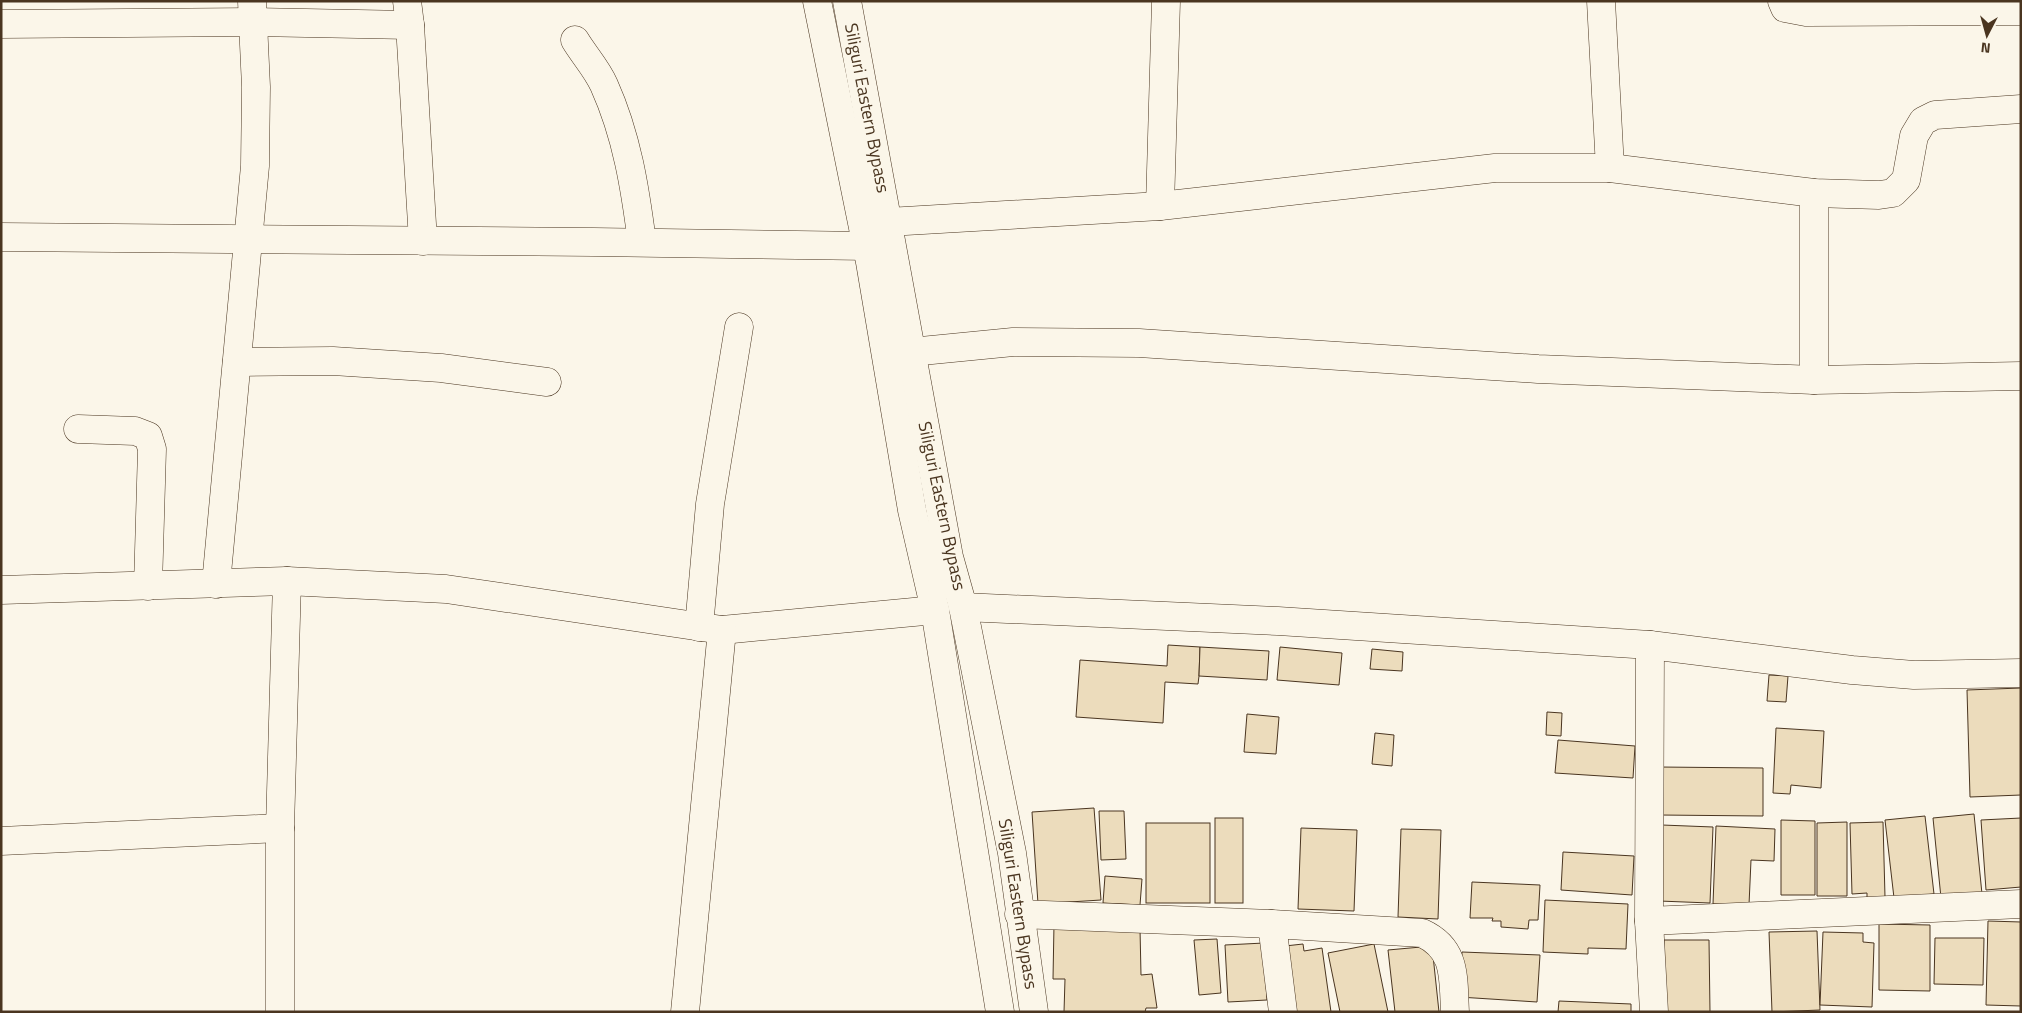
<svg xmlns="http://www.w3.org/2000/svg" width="2022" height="1013" font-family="'Titillium Web',sans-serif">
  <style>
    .building { fill: #ecdcbc; stroke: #4a3520 }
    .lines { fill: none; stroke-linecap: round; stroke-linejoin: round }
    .street-casing { stroke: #4a3520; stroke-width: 29 }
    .primary-casing { stroke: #4a3520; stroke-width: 29 }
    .street { stroke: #fbf6e9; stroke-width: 28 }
    .primary { stroke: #fbf6e9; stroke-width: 28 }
    .labels { text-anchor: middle; stroke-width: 4; stroke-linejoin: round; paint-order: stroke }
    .street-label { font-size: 18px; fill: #4a3520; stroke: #fbf6e9 }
  </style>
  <rect width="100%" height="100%" fill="#fbf6e9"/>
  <g class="building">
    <path d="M1168,645l32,2 -1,29 -1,8 -33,-2 -2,41 -87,-6 4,-57 87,6z"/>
    <path d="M1200,647l69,4 -2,29 -68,-4z"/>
    <path d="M1280,647l62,6 -3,32 -62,-5z"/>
    <path d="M1372,649l31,3 -1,19 -32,-2z"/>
    <path d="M1769,675l19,1 -2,26 -19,-1z"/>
    <path d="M2021,688v107l-51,2 -3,-107z"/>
    <path d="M1547,712l15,1 -1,23 -15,-1z"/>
    <path d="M1247,714l32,3 -3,37 -32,-2z"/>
    <path d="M1776,728l48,3 -3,57 -30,-3 -1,9 -17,-1z"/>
    <path d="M1375,733l19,2 -2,31 -20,-2z"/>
    <path d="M1558,740l77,6 -2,32 -78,-5z"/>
    <path d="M1659,767l104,1v48l-104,-1z"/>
    <path d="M1094,808l7,92 -63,4 -6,-92z"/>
    <path d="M1099,811h25l2,48 -25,1z"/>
    <path d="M1974,814l8,80 -41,4 -8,-80z"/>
    <path d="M1925,816l9,78 -40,4 -9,-78z"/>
    <rect x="1215" y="818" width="28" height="85"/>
    <path d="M2021,818v69l-35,3 -5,-70z"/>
    <path d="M1781,820l34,1v74h-34z"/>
    <path d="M1847,822v74h-30v-73z"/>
    <path d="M1883,822l2,75 -18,1v-5l-15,1 -2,-71z"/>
    <rect x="1146" y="823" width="64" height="80"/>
    <path d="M1662,825l51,2 -3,76 -51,-2z"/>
    <path d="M1716,826l59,3 -1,32 -23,-1 -2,45 -36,-1z"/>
    <path d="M1301,828l56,2 -3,81 -56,-2z"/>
    <path d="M1401,829l40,1 -3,89 -40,-2z"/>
    <path d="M1563,852l71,4 -2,39 -71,-5z"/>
    <path d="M1105,876l37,3 -2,26 -37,-2z"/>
    <path d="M1472,882l68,3 -2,35h-9l-1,9 -27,-2v-6h-9l1,-3h-23z"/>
    <path d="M1545,900l83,4 -2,45 -38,-1v6l-45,-2z"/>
    <path d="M1988,921l33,1v84l-35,-1z"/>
    <path d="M1054,924l86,5 1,46 11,-1 5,34h-11l-1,4h-81l1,-33h-12z"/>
    <path d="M1879,924l51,1v66l-51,-1z"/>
    <path d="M1817,931l3,79 -48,2 -3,-80z"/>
    <path d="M1823,932l40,1v9l11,1 -2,64 -52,-2z"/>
    <path d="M1935,938h49l-1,47 -49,-1z"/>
    <path d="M1217,939l4,54 -22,2 -5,-55z"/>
    <path d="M1664,940h45l1,72h-46z"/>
    <path d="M1264,943l3,57 -39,2 -3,-57z"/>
    <path d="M1303,944l1,7 18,-3 9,64h-37l-9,-66z"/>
    <path d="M1374,944l14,68h-48l-12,-59z"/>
    <path d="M1432,946l7,66h-44l-7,-62z"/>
    <path d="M1462,952l78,3 -3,47 -78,-5z"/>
    <path d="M1559,1001l72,3v8h-73z"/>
  </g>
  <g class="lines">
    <defs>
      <g id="street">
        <path d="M407,1l3,24 13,216"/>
        <path d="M1601,1l9,167"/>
        <path d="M1782,1l3,7 21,4 215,-1"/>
        <path d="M1,24l252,-2 157,3"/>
        <path d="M575,40c9,15 22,29 29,45 23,51 31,103 38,157"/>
        <path d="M1160,206l6,-205"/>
        <path d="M888,222l272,-16 335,-38h115l204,25 65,2 14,-2 13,-13 8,-44 9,-15 12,-6 86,-6"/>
        <path d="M1,237l593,5 273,4"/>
        <path d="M911,352l102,-10 126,1 399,26 276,11 207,-4"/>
        <path d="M237,362l96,-1 108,7 106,14"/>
        <path d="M1814,380v-187"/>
        <path d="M78,429l57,2 13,5 4,13 -4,137"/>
        <path d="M216,584l39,-418 1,-79 -4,-86"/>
        <path d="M1,590l286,-9 159,8 276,41 213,-20"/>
        <path d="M963,607l315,14 372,24 202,25 62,5 107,-2"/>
        <path d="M699,627l11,-123 29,-177"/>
        <path d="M1650,645l-1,276 5,91"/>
        <path d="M1,841l279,-13"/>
        <path d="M1019,914l253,10 150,9c35,16 31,45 33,79"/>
        <path d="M1649,921l372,-17"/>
        <path d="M1272,924l11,88"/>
        <path d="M280,1012v-184l7,-247"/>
        <path d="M685,1012l37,-382"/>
      </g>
      <g id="primary">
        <path d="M817,1l53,261 42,248 23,100 65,402"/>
        <path d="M847,1l102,556 14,50 49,246 22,159"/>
      </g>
    </defs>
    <use href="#street" class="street-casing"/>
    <use href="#primary" class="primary-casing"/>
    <use href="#street" class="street"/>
    <use href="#primary" class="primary"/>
  </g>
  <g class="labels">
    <g class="street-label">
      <text transform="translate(867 108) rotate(79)" y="6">Siliguri Eastern Bypass</text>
      <text transform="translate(942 506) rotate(78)" y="6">Siliguri Eastern Bypass</text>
      <text transform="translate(1018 904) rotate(81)" y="6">Siliguri Eastern Bypass</text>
    </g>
  </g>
  <rect width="2022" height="1013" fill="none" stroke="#4a3520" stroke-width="5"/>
  <g transform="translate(1987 35) rotate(186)" stroke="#fbf6e9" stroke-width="4" paint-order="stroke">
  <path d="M0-4L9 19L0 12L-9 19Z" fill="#4a3520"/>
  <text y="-8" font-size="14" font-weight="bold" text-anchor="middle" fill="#4a3520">N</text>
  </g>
</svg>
